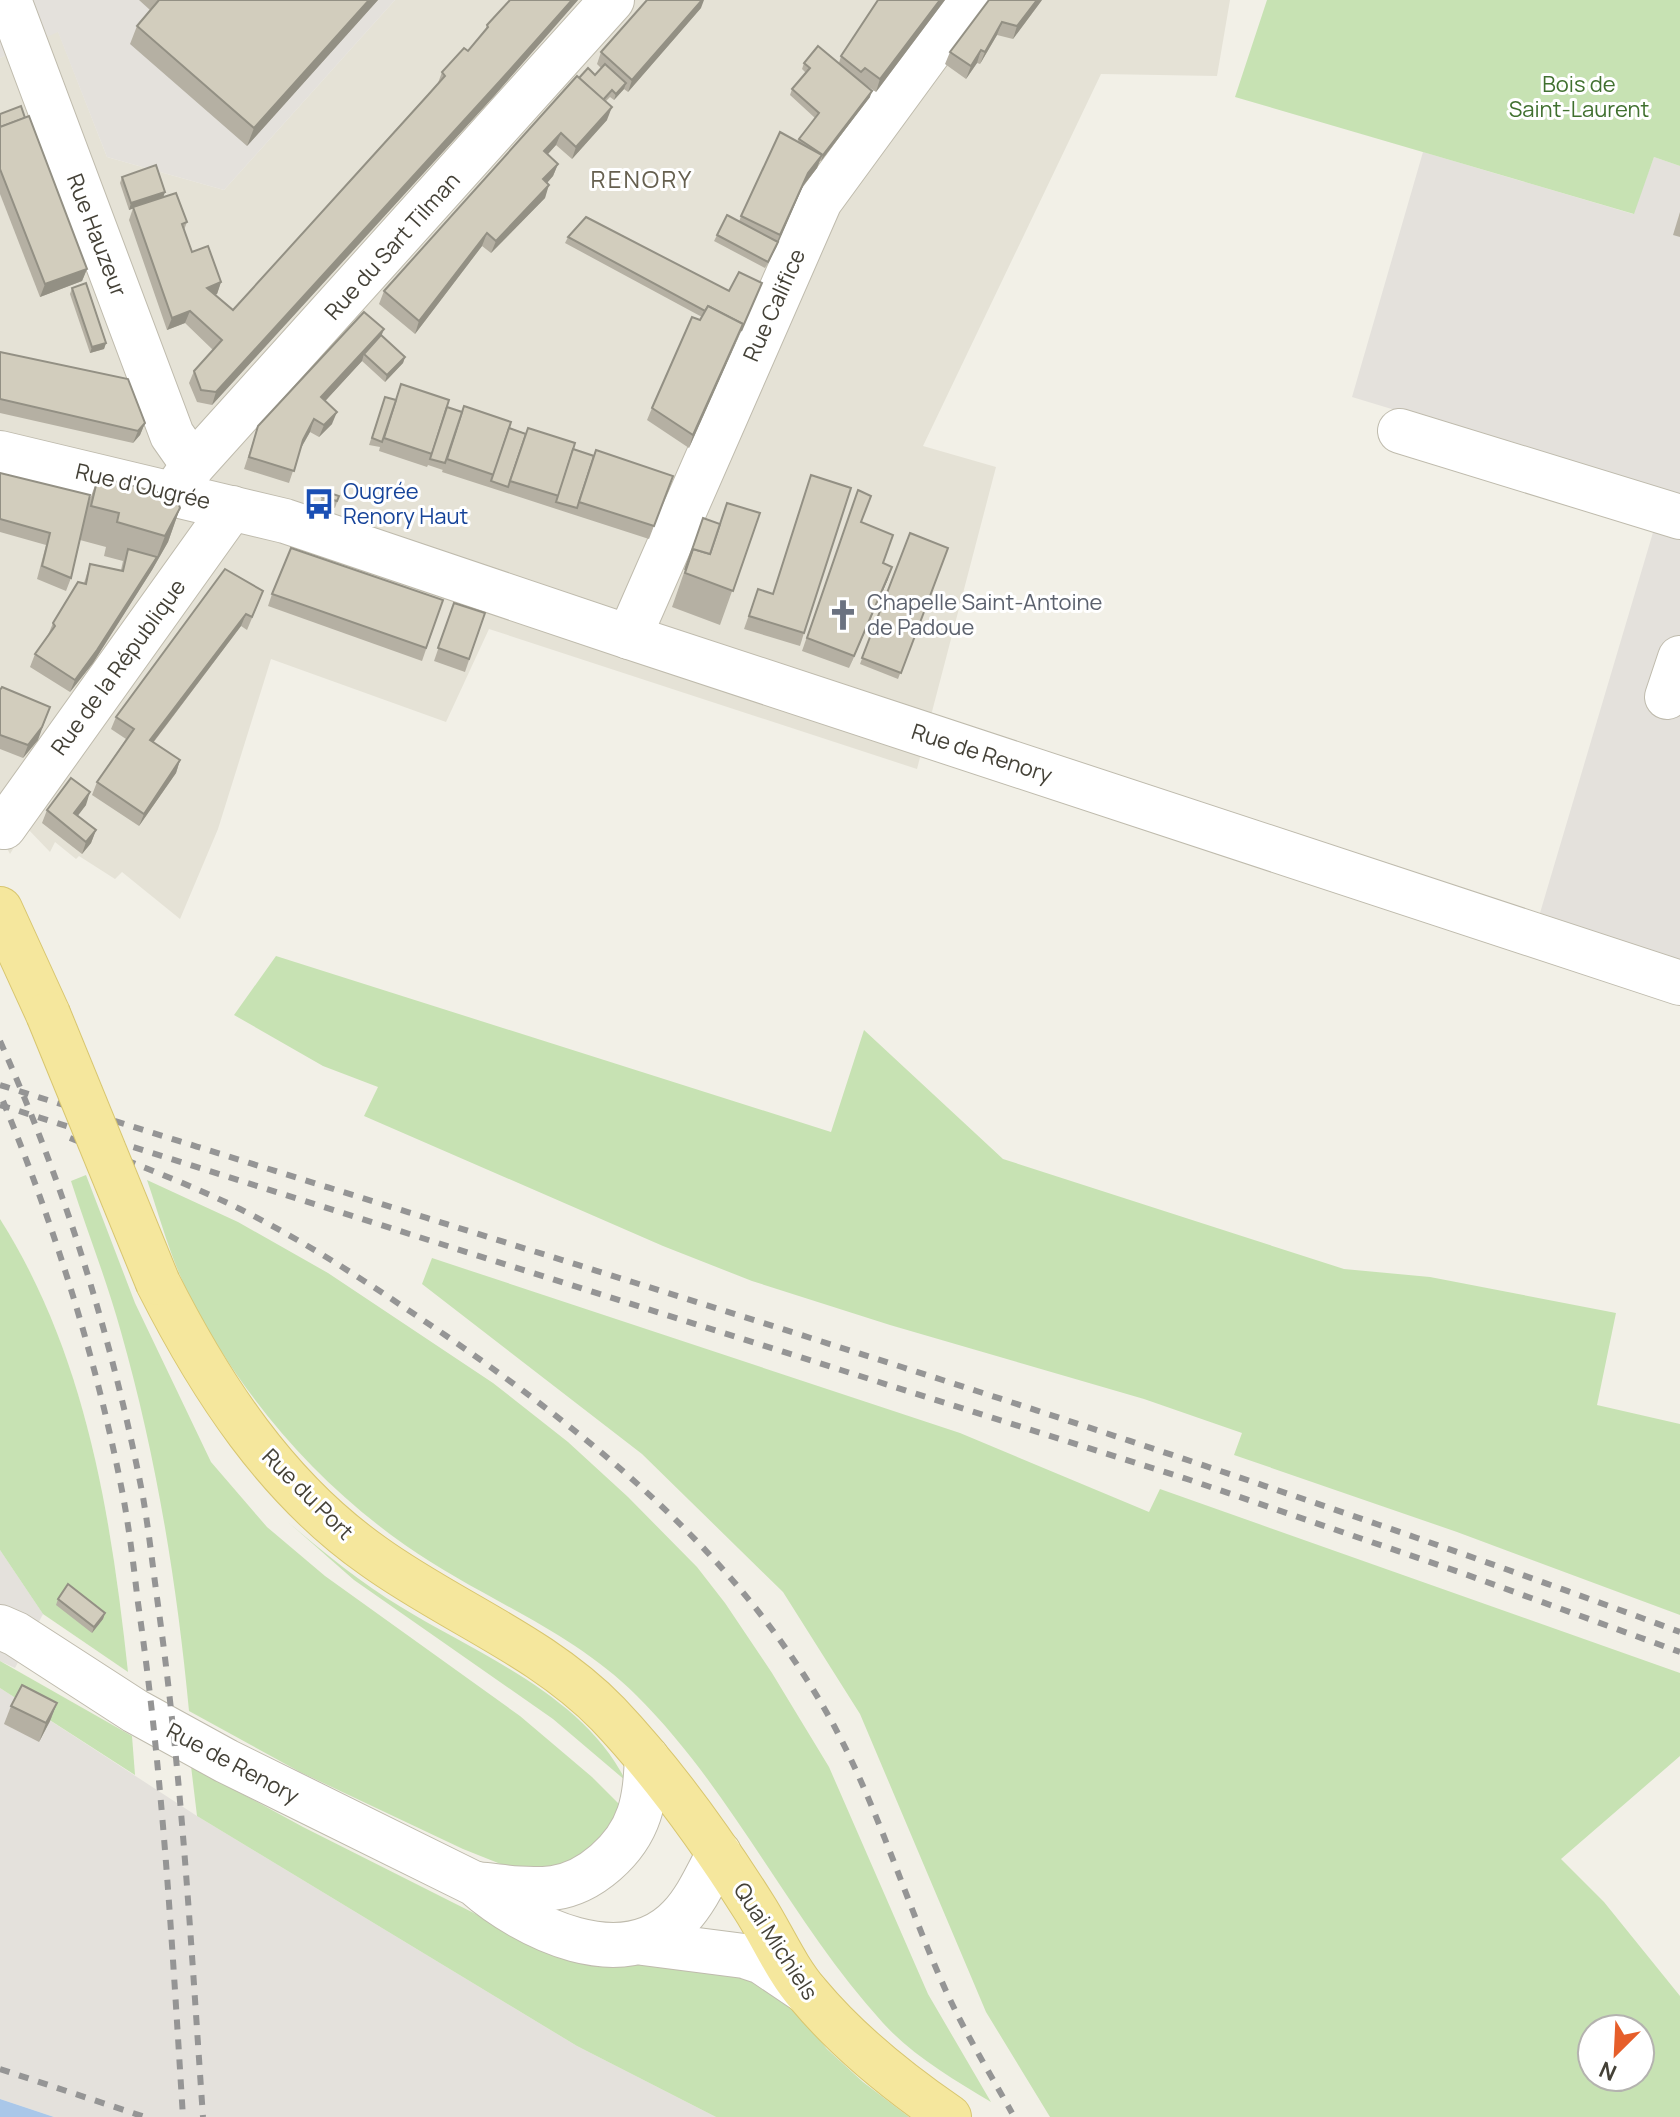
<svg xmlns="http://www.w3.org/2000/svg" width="1680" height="2117" font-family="Manrope,sans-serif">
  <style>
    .residential { fill: #e5e2d6 }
    .industrial { fill: #e4e1dc }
    .green { fill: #c7e2b3; fill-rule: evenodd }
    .water { fill: #a9c7e9 }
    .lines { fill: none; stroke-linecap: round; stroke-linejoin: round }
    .minor-casing { stroke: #bfbbad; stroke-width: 46 }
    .major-casing { stroke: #d8c66f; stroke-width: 46 }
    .minor { stroke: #fff; stroke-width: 44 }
    .major { stroke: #f5e79d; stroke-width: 44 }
    .rail { stroke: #959595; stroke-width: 6; stroke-dasharray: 10 10; stroke-linecap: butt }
    .major-bridge-casing { stroke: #d8c66f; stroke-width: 46; stroke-linecap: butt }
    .major-bridge { stroke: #f5e79d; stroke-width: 44 }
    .wall { fill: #b5b0a3 }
    .shaded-wall { fill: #939084 }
    .building { fill: #d2cdbd; stroke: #939084; stroke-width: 2 }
    .labels { text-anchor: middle; stroke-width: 6; stroke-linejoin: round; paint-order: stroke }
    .park-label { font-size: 22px; fill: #40702f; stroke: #fff }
    .street-label { font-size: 22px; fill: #444137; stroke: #fff }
    .transit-label { font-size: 22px; fill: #164399; stroke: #fff; text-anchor: start }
    .worship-label { font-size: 22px; fill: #5b616d; stroke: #fff; text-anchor: start }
    .neighbourhood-label { font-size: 24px; letter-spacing: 2px; fill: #66604f; stroke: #fff }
  </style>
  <rect width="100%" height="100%" fill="#f2f0e7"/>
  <path class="residential" d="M395,0h835l-13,76 -116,-2 -178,372 73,21 -79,302 -428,-140 -43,93 -175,-63 -53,170 -38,90 -58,-47 -7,7 -36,-23 -3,3 -21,-17 -5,10 -24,-25 -16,27 -10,-19v-777l58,-27 49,126 117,33z"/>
  <g class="industrial">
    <path d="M0,0h395l-171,190 -117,-33 -49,-125 -58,26z"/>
    <path d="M1423,152l210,62 21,-57 26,9v794l-140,-47 125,-421 -313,-95z"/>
    <path d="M0,1550l43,64 -28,54 -15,-7z"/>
    <path d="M0,1688l197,128 380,230 139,71h-662l-54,-18z"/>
  </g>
  <g class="green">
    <path d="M1267,0h413v166l-26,-9 -20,57 -399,-117z"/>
    <path d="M276,956l555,176 33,-102 139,129 341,110 86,8 186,36 -19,92 83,19v191l-223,-83 -223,-77 8,-22 -98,-34 -254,-74 -138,-44 -89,-35 -299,-130 14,-29 -55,-21 -89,-51z"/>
    <path d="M86,1175l49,128 76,159 56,65 58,49 195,140 72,61 34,34 -51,64 -62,-6 -50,-20 -163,-77 -111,-61c-12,-128 -33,-256 -68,-379 -14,-51 -34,-101 -50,-151z"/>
    <path d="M147,1180l91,42 90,51 165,110 75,59 60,55 69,70 28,36 47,70 57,94 99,227 63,108c-38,-23 -78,-46 -108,-79 -93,-102 -149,-231 -247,-328 -66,-66 -156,-97 -231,-150 -91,-64 -165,-151 -216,-250 -18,-36 -29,-77 -42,-115z"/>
    <path d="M0,1219c86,136 111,296 128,453l-85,-58 -43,-64z"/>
    <path d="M432,1258l528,175 189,79 11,-23 520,184v83l-119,103 43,43 76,94v121h-630l-64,-105 -126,-298 -77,-122 -141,-138 -220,-170zM1592,2029h48v48h-48z"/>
    <path d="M288,1522c36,31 72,60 113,85 78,48 181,87 225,174l-73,-62 -199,-139z"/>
    <path d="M0,1661l132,75 3,39 -135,-87z"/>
    <path d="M191,1766l112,61 256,129 189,17 46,35 33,41 36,33 46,35h-193l-139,-71 -380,-230z"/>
  </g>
  <path class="water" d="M0,2099l54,18h-54z"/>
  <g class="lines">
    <defs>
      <g id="minor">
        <path d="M9,0l163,435 21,30"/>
        <path d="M1400,431l280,86"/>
        <path d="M0,453l285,68 344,116 1051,346"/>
        <path d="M174,493l19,-28 419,-465"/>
        <path d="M629,637l191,-436 147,-201"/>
        <path d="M1667,697l13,-39"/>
        <path d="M4,827l228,-319"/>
        <path d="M0,1627l16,7 119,77 91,50 249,123c50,44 149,93 205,33 17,-18 27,-42 39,-64"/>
        <path d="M478,1884c24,3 50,7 75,4 37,-5 74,-38 86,-74 6,-18 7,-37 8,-56"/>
        <path d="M643,1943l101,13 18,6 43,29"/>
      </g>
      <g id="major">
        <path d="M0,909l48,105"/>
        <path d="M158,1283c52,103 118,205 215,273 76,55 168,89 235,158 55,58 103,125 146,193 18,28 32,62 54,87 40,48 90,88 141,123"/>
      </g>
    </defs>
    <use href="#minor" class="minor-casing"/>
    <use href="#major" class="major-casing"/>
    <use href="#minor" class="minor"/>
    <use href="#major" class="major"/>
    <g class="rail">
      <path d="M0,1041c65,145 113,300 143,456 6,35 10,72 15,108 24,170 33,341 45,512"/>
      <path d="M0,1085c562,177 1127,343 1680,547"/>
      <path d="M3,1101c53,129 95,263 121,400 6,34 10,68 14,102 25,171 34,342 45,514"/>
      <path d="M0,1105l1190,375 272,93 218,79"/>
      <path d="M70,1138c57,23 115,44 170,71 72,36 139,81 205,126 152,105 296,222 387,387 45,83 72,174 110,260 20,46 46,88 70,131"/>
      <path d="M0,2069l145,48"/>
    </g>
    <defs>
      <path id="major-bridge" d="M48,1014l110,269"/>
    </defs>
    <use href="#major-bridge" class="major-bridge-casing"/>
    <use href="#major-bridge" class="major-bridge"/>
  </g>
  <g class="wall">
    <path d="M139,0h239l-131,146 -117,-102 7,-18 13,-16z"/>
    <path d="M510,0h68l-83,95 -283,310 -15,-3 -8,-19 5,-12 19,-21 -28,-27 -18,7 -38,-110 4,-12 -4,2 -9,-27 2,-6 41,20 24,25 -3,8 8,22 29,30 -4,12 -2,1 18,15 205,-227 4,-11 26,-21 17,-19 2,-7z"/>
    <path d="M878,0h67l-69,92 -16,-11 10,16 -49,64h-1l-3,7 -14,18 -38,82 -51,-27 3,-6 22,-13 2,-6 74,-98 -25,-23 2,-6 14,-16 -4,-4 2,-6h35l2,-7z"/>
    <path d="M1042,0l-29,39 -16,-4 -17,29 -3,-1 -11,16 -21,-15 5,-12z"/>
    <path d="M701,8l-73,84 -4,-3 -10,11 -4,-3 -5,5 2,18 -35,39 -16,-14 -9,10 11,9 -5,12 -6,7 -2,15 -54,55 -9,-7 -67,88 -36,-30 5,-13 195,-213 16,-3 6,-7 -4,-4 4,-12z"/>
    <path d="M0,114l87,155 -5,12 -42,16 -40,-103z"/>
    <path d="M1680,212v25l-7,-2z"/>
    <path d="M568,237l161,54 33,-8 -73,165 -42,-28 5,-12 50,-91 -137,-74z"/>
    <path d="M72,288l34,55 -2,6 -14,4 -20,-59z"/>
    <path d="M381,335l24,22 -2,6 -18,19 -23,-21 -37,40 7,23 -13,13 -9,-5 -10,18 -11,33 -45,-14 14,-43z"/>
    <path d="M0,352l145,71 -5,12 -7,8 -133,-30z"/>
    <path d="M385,397l10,3 52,7 147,49 79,20 -24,63 -207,-67 2,-6 -1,4 -15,-5 -1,2 -48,-16 1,-4 -11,-2z"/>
    <path d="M0,473l89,29 9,-25 82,31 -12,34 -16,28 -59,93 -23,29 -40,-25 5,-13 13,-19 5,-12 31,-40 6,-19 31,6 2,-9 -19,-5 2,-9 -26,-7 -9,38 -5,13 -29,-12 9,-34 -46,-13z"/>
    <path d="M858,490l3,32 22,41 5,16 -39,89 -47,-17z"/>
    <path d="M324,491l15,5 -4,12 -15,-5z"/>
    <path d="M727,503l33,10 -40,112 -48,-18 31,-89 17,6z"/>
    <path d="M910,533l38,15 -50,131 -38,-15z"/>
    <path d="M758,589l46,44 -4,13 -56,-17z"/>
    <path d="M272,594l171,6 -21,61 -154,-55z"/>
    <path d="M454,603l31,10 -20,59 -31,-11z"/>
    <path d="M258,604l-11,26 -6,-4 -88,117 27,17 -4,13 -37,53 -47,-31 5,-13 29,-43 -15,-10 5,-12z"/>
    <path d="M0,690l38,50 -15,18 -23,-9z"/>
    <path d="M86,805l-9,11 19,14 -5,13 -9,11 -40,-31 5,-13z"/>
    <path d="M58,1599l47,14 -2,6 -11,14 -36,-28z"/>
    <path d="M57,1703l-7,18 -11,21 -35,-18 7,-18z"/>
  </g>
  <g class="shaded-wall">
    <path d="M369,0h9l-131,146 7,-18z"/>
    <path d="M572,0h6l-83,95 -283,310 4,-13z"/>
    <path d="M702,0h2l-3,8 -73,84 4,-12z"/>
    <path d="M940,0h5l-69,92 4,-13z"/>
    <path d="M1037,0h5l-29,39 4,-13z"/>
    <path d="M1002,22l-5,13 -17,29 5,-12z"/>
    <path d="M981,50l-4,13 -11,16 5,-13z"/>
    <path d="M626,83l-2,6 -10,11 2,-6z"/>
    <path d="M872,91l-2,6 -49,64 2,-6z"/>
    <path d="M612,107l-5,13 -35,39 4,-12z"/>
    <path d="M561,133l-5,12 -17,19 5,-13z"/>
    <path d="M822,155l-5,13 -14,18 -27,62 -11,20 43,-95z"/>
    <path d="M558,164l-5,12 -14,16 4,-13z"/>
    <path d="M549,185l-4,13 -54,55 5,-12z"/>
    <path d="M165,192l-2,6 -34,12 2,-7z"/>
    <path d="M487,233l-5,13 -67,88 4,-13z"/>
    <path d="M87,269l-5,12 -42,16 5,-13z"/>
    <path d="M221,282l-4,12 -15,6 5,-12z"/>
    <path d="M760,289l-71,159 4,-13z"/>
    <path d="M190,311l-5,12 -18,7 5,-12z"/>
    <path d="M384,329l-5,13 -15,12 -2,7 -45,49 4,-13z"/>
    <path d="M106,343l-2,6 -14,4 2,-6z"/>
    <path d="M405,357l-2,6 -18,19 2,-7z"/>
    <path d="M337,412l-5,12 -13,13 5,-12z"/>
    <path d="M314,419l-4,13 -12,21 5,-13z"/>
    <path d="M145,423l-5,12 -7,8 5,-12z"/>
    <path d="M180,508l-12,34 -16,28 -59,93 -23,29 5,-12 82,-123 8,-21z"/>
    <path d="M892,567l-4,12 -39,89 5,-12z"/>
    <path d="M246,614l-5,12 -96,127 5,-13z"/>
    <path d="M50,707l-12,33 -15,18 5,-13z"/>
    <path d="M180,760l-4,13 -37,53 5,-12z"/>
    <path d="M90,792l-4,13 -16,21 4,-13z"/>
    <path d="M96,830l-5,13 -9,11 4,-12z"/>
    <path d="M105,1613l-2,6 -11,14 2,-6z"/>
    <path d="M57,1703l-7,18 -11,21 7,-19z"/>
  </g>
  <g class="building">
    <path d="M159,0h210l-115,128 -117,-102z"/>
    <path d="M510,0h62l-73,82 -283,310 -15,-2 -7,-19 28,-31 -32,-29 -18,7 -39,-111 43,-14 11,29 -5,2 10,28 16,-6 13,36 -14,6 26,22 195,-215 17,-19 -3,-4 22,-24 4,3 20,-24 -1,-2z"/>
    <path d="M647,0h55l-70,80 -31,-28z"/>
    <path d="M878,0h62l-60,79 -15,-11 -4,4 -20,-16z"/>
    <path d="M989,0h48l-20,26 -15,-4 -17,30 -4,-2 -10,16 -21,-14z"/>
    <path d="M818,46l54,45 -49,64 -24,-16 20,-26 -27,-24 18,-21 -6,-5z"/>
    <path d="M605,64l21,19 -10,11 -4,-4 -9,10 -24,-22 9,-10 7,7z"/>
    <path d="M577,76l35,31 -36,40 -15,-14 -17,18 14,13 -15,15 6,6 -53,56 -9,-8 -68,88 -35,-30z"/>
    <path d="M21,106l4,12 -25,9v-13z"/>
    <path d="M29,116l58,153 -42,15 -45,-115v-42z"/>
    <path d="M780,132l42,23 -14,18 -28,62 -39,-19z"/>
    <path d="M156,165l9,27 -34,11 -9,-26z"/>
    <path d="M727,215l51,27 -10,20 -51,-27z"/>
    <path d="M586,217l143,74 10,-19 23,11 -21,48 2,-7 -35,-18 -3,5 -137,-74z"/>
    <path d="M86,283l20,60 -14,4 -20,-59z"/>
    <path d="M708,306l35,18 -50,111 -41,-27 40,-91 8,3z"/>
    <path d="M364,312l20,17 -63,68 16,15 -13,13 -10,-6 -11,21 -9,31 -45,-14 9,-31z"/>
    <path d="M381,335l24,22 -18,18 -23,-21z"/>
    <path d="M0,352l128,27 17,44 -7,8 -138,-32z"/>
    <path d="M401,384l48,16 -17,54 -48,-16z"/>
    <path d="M385,397l11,3 -14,42 -10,-4z"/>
    <path d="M464,406l47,16 -17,53 -47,-16z"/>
    <path d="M447,407l15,5 -17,51 -15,-4z"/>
    <path d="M509,428l17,6 -18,53 -17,-6z"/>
    <path d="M528,428l47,15 -16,53 -49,-15z"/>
    <path d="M573,449l21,7 -17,52 -21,-6z"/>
    <path d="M596,450l77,26 -19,50 -75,-24z"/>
    <path d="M0,473l90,22 -19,83 -29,-12 8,-33 -50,-14z"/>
    <path d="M811,475l40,13 -47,145 -55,-17 9,-27 15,5z"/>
    <path d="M98,477l78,20 4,11 -15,28 -48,-14 2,-9 -28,-7z"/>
    <path d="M858,490l13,6 -10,26 32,13 -10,28 9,4 -38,89 -47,-18z"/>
    <path d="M324,491l15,5 -2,5 -15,-4z"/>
    <path d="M727,503l33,10 -27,78 -48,-18 8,-24 17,5z"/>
    <path d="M703,518l17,6 -10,30 -17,-5 -8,21z"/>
    <path d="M910,533l38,15 -47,125 -39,-15z"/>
    <path d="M291,548l152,52 -17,48 -154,-54z"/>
    <path d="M128,549l29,8 -60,93 -22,30 -40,-26 20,-28 -2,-3 25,-41 8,2 4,-20 33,7z"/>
    <path d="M225,569l38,22 -11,26 -6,-3 -96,126 30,20 -36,54 -47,-32 37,-53 -18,-12z"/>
    <path d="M454,603l31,10 -16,46 -31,-11z"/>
    <path d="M2,687l48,20 -8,20 -14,18 -28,-10v-45z"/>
    <path d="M71,778l19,14 -16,21 22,17 -10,12 -39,-32z"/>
    <path d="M68,1584l37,29 -11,14 -36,-28z"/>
    <path d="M22,1685l35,18 -11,20 -35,-17z"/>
  </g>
  <defs>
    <symbol id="bus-bare" viewBox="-9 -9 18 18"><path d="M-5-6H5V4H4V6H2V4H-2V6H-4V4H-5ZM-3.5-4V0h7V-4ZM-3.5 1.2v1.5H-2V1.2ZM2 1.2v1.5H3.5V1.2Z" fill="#1a4fb4" stroke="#fff" stroke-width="2.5" paint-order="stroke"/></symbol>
    <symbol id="church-bare" viewBox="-9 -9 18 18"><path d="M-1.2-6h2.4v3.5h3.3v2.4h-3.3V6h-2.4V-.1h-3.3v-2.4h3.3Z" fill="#6b7280" stroke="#fff" stroke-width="2.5" paint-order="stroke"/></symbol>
  </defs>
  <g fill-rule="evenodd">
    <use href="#bus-bare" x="297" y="482" width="44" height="44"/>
    <use href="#church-bare" x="821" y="593" width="44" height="44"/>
  </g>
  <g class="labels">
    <g class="park-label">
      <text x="1579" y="92">Bois de<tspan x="1579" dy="25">Saint-Laurent</tspan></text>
    </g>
    <g class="street-label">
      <text transform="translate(97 235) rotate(69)" y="8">Rue Hauzeur</text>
      <text transform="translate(392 246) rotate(-48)" y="8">Rue du Sart Tilman</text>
      <text transform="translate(774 305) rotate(-66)" y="8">Rue Califice</text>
      <text transform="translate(143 486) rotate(13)" y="8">Rue d'Ougrée</text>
      <text transform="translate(118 667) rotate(-54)" y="8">Rue de la République</text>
      <text transform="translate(982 753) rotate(18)" y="8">Rue de Renory</text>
      <text transform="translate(308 1494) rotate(45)" y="8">Rue du Port</text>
      <text transform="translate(233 1763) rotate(28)" y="8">Rue de Renory</text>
      <text transform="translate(776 1941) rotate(57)" y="8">Quai Michiels</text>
    </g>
    <g class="transit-label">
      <text x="343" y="499">Ougrée<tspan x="343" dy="25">Renory Haut</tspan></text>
    </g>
    <g class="worship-label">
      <text x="867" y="610">Chapelle Saint-Antoine<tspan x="867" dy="25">de Padoue</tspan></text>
    </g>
    <g class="neighbourhood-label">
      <text x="642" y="188">RENORY</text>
    </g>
  </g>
  <g transform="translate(1616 2053) rotate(204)"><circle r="38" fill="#ffffff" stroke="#b4b3af" stroke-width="2"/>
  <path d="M0-6L14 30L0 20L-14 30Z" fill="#e65e2a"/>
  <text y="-12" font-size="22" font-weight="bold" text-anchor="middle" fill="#444137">N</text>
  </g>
</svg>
